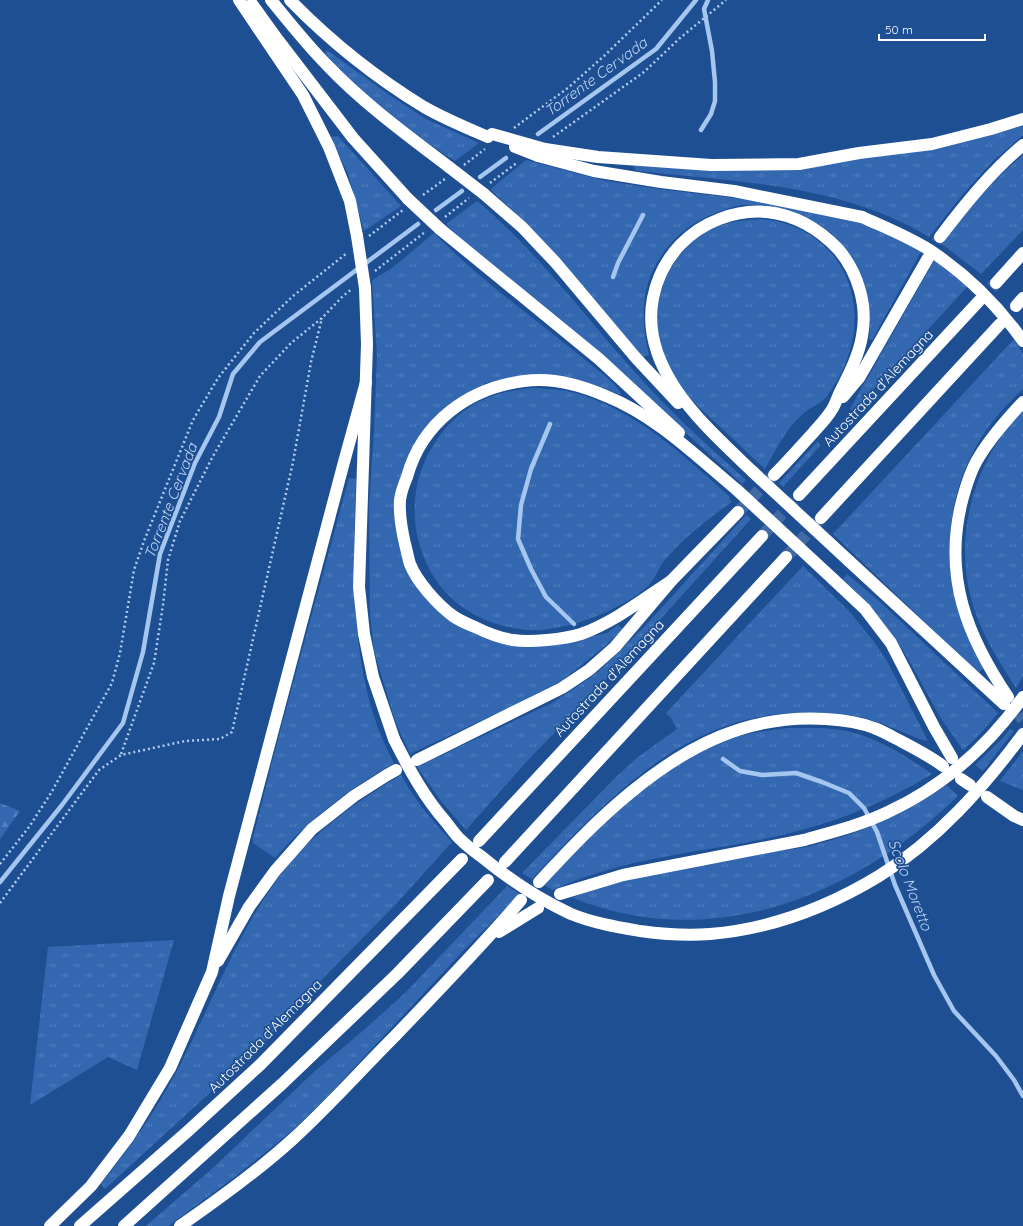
<svg xmlns="http://www.w3.org/2000/svg" width="1023" height="1226" font-family="Quicksand,sans-serif">
  <style>
    .grass { fill: url(#grass-tufts) }
    .forest { fill: url(#forest-firs) }
    .lines { fill: none; stroke-linecap: round; stroke-linejoin: round }
    .stream { stroke: #a5c6ef; stroke-width: 4.5 }
    .motorway-tunnel { stroke: #4169a3; stroke-width: 12; stroke-dasharray: 12 6; stroke-linecap: butt }
    .path { stroke: #b1cbee; stroke-width: 2.5; stroke-dasharray: 2 3; stroke-linecap: butt }
    .motorway { stroke: #fff; stroke-width: 12 }
    .motorway-bridge { stroke: #fff; stroke-width: 12 }
    .labels { text-anchor: middle; stroke-width: 3.5; stroke-linejoin: round; paint-order: stroke }
    .street-label { font-size: 14px; fill: #fff; stroke: #1f4f93 }
    .water-label { font-size: 15px; font-style: italic; fill: #bed5f5; stroke: #1f4f93 }
  </style>
  <defs>
    <pattern id="grass-tufts" width="24" height="20" patternUnits="userSpaceOnUse"><rect width="24" height="20" fill="#3368b1"/><path d="M3 7l-1-3M5 7V3M7 7l1-3M15 17l-1-3M17 17v-4M19 17l1-3" fill="none" stroke="#527fbd"/></pattern>
    <pattern id="forest-firs" width="22" height="20" patternUnits="userSpaceOnUse"><rect width="22" height="20" fill="#3368b1"/><path d="M5 1l3.5 6h-7zM16 11l3.5 6h-7z" fill="#527fbd"/></pattern>
  </defs>
  <rect width="100%" height="100%" fill="#1f4f93"/>
  <g class="grass">
    <path d="M327,50l61,44 38,25 53,24 -24,18c-45,-29 -86,-61 -122,-99l-8,-9z"/>
    <path d="M1023,126v9l-30,26 -30,33 -34,43c-87,-53 -192,-55 -291,-66l-3,-1 -1,-4 107,1 205,-22z"/>
    <path d="M338,136l63,70 -37,25 -16,-57 -17,-37z"/>
    <path d="M1023,155v75l-42,44 -39,-30c24,-33 50,-63 81,-89z"/>
    <path d="M526,160l80,21 53,8 91,11 110,21 62,29 -50,90 -3,-1c4,-31 -2,-45 -17,-72 -4,-9 -8,-19 -14,-27 -14,-16 -35,-25 -55,-30 -14,-3 -28,-6 -42,-5 -6,1 -12,3 -17,5 -30,10 -49,24 -66,51 -4,7 -8,14 -10,22 -7,24 -5,48 1,72l-5,2 -3,-2 -110,-127 -40,-38v-1z"/>
    <path d="M477,201c60,50 104,111 156,169 35,40 74,75 113,110l-4,4 -92,-84 -179,-152 -25,-24z"/>
    <path d="M761,219c32,3 59,17 77,43 28,42 18,96 -11,134 -6,8 -14,10 -22,16 -18,15 -29,37 -40,57 -16,-15 -31,-29 -47,-44 -16,-15 -35,-31 -46,-52 -7,-14 -16,-42 -15,-58 2,-36 25,-75 60,-88 14,-6 29,-7 44,-8z"/>
    <path d="M434,233c47,48 103,87 155,130 7,6 31,23 32,32l-20,-8 -35,-9 -32,-3 -22,2 -26,6 -37,22 -51,89 14,78 58,58 102,11 35,-8 11,-8 5,4 -19,18 -43,34 -49,25 -102,48 -15,-33 -21,-70 -4,-37 -1,-109 5,-74 3,-75 -5,-76 19,-11z"/>
    <path d="M935,259l33,27 -115,125 -3,-2c6,-10 10,-20 17,-30z"/>
    <path d="M1014,339l9,15v35c-44,40 -69,87 -73,148 -1,16 -1,35 3,51 2,9 7,17 10,25 8,18 15,36 22,54l-7,6 -145,-139z"/>
    <path d="M534,388c13,1 25,1 37,4 63,16 112,63 159,105l-1,2 3,3c-25,17 -48,36 -68,59 -5,6 -7,13 -11,19 -10,14 -34,26 -49,33 -20,9 -42,15 -64,17 -13,1 -27,-2 -40,-5 -43,-13 -71,-42 -82,-86 -8,-35 -2,-68 18,-98 24,-36 56,-50 98,-53z"/>
    <path d="M1023,409v267l-7,12c-12,-19 -26,-40 -35,-61 -33,-75 -13,-159 42,-218z"/>
    <path d="M817,442h2l1,4 -37,41 -4,-4z"/>
    <path d="M349,478l7,1c-3,93 -8,200 38,284 -45,26 -85,56 -119,95l-22,-15v-5l25,-99z"/>
    <path d="M746,515l5,4 -150,166 -73,75 -62,70 -25,-29 -24,-34 135,-64 41,-27 20,-18 33,-33z"/>
    <path d="M803,566l46,45 26,32 12,18 41,80 -6,-1c-20,-8 -41,-18 -62,-23 -13,-3 -27,-3 -39,-4 -128,-8 -209,81 -289,166l-10,-6 95,-97 21,-19 39,-28 -6,-11 -5,-5z"/>
    <path d="M847,574l31,26 120,113 -18,21 -17,16 -23,-33 -34,-62 -12,-18 -23,-30 -28,-28z"/>
    <path d="M788,728c20,0 40,-1 59,3 31,7 59,25 85,43 -48,29 -95,48 -150,61 -77,18 -157,21 -229,55l-9,-5c48,-49 108,-115 173,-142 23,-9 47,-12 71,-15z"/>
    <path d="M1010,729l4,2 -31,40 -8,-6 28,-27z"/>
    <path d="M1023,751v39l-23,-9z"/>
    <path d="M401,775c14,25 32,47 51,67l-55,61 -92,94 -42,47 -158,145 -4,-5c30,-38 57,-76 79,-119 34,-66 59,-138 106,-197 31,-39 72,-67 115,-93z"/>
    <path d="M947,785l11,11c-103,100 -245,158 -385,102 15,-11 36,-15 54,-19 59,-14 119,-22 179,-32 50,-12 98,-32 141,-62z"/>
    <path d="M507,886l13,8 -56,56 -139,149 -33,32 -60,48 -64,47h-22l69,-60 101,-96 48,-40 40,-36z"/>
    <path d="M174,940l-37,130 -29,-13 -78,48 18,-158z"/>
  </g>
  <path class="forest" d="M0,803l20,8 -20,28z"/>
  <g class="lines">
    <g class="stream">
      <path d="M701,130l10,-16 4,-13v-19l-3,-31 -8,-42 4,-9"/>
      <path d="M538,134l118,-85 40,-49"/>
      <path d="M480,177l26,-19"/>
      <path d="M436,210l26,-19"/>
      <path d="M613,277l5,-14 25,-48"/>
      <path d="M550,424l-19,45 -10,36 -3,34 13,30 15,28 28,27"/>
      <path d="M723,759l17,12 22,4 34,-2 26,9 27,11 15,15 13,24 18,53 39,90 20,36 42,45 18,24 9,16"/>
      <path d="M0,882l62,-77 61,-82 20,-71 17,-98 35,-91 24,-46 14,-43 27,-32 158,-118"/>
    </g>
    <g class="motorway-tunnel">
      <path d="M928,258l12,-21"/>
      <path d="M979,301l17,-18"/>
      <path d="M738,512l34,-35"/>
      <path d="M762,536l37,-41"/>
      <path d="M786,557l34,-38"/>
      <path d="M1009,699l14,21"/>
    </g>
    <g class="path">
      <path d="M514,128l55,-41 35,-31 58,-56"/>
      <path d="M553,137l91,-65 36,-34 46,-38"/>
      <path d="M464,165l21,-16"/>
      <path d="M490,183l28,-21"/>
      <path d="M423,195l22,-16"/>
      <path d="M445,217l24,-19"/>
      <path d="M369,236l34,-26"/>
      <path d="M375,271l50,-39"/>
      <path d="M121,754l33,-91 9,-58 5,-45 12,-39 33,-65 47,-80 31,-33 31,-25 21,-22 9,-7"/>
      <path d="M0,864l29,-37 22,-34 61,-110 8,-30 14,-83 10,-29 49,-121 25,-42 36,-45 39,-37 54,-43"/>
      <path d="M0,903l99,-133 22,-15 64,-14 35,-2 12,-7 61,-270 18,-100 11,-44"/>
    </g>
    <g class="motorway">
      <path d="M239,0l64,95 26,52 21,54 7,35"/>
      <path d="M271,0c18,22 36,45 56,65 36,38 80,70 122,102"/>
      <path d="M290,0c40,41 85,77 134,107 21,12 43,21 64,30"/>
      <path d="M252,4l26,36 75,98 55,61"/>
      <path d="M545,149l53,8 113,8 88,-1 60,-11 73,-9 59,-15 32,-10"/>
      <path d="M538,156l56,15 67,11 73,9 128,26"/>
      <path d="M484,194l38,33 34,36 80,95 42,45"/>
      <path d="M440,229l159,130 80,74"/>
      <path d="M940,237c25,-33 51,-65 83,-92"/>
      <path d="M996,283l27,-30"/>
      <path d="M365,288l2,56 -8,243 5,47 9,43 21,62"/>
      <path d="M1016,306l7,-8"/>
      <path d="M843,397l16,-19 69,-120"/>
      <path d="M753,472c-47,-45 -114,-102 -100,-174 4,-20 13,-38 27,-53 22,-23 56,-36 87,-33 28,3 52,17 71,37 20,23 30,57 24,87 -3,19 -13,38 -22,56 -3,6 -5,14 -9,19 -5,8 -12,15 -18,22 -13,14 -25,28 -39,42"/>
      <path d="M799,495l180,-194"/>
      <path d="M821,518l179,-194"/>
      <path d="M849,561l155,143"/>
      <path d="M833,579l32,30 26,34 43,84 18,31"/>
      <path d="M671,581c-29,19 -57,41 -90,53 -16,5 -51,9 -68,6 -13,-2 -26,-7 -38,-13 -7,-3 -15,-6 -22,-11 -15,-11 -36,-34 -43,-52 -2,-6 -3,-13 -5,-20 -3,-13 -6,-30 -5,-44 1,-7 4,-16 7,-23 15,-55 62,-89 117,-96 27,-4 57,4 82,15 50,20 90,60 131,94"/>
      <path d="M1008,697c-41,-61 -64,-119 -47,-192 4,-16 9,-34 18,-48 12,-20 28,-38 44,-55"/>
      <path d="M417,760l145,-72 27,-18 26,-23 56,-66 67,-69"/>
      <path d="M961,779l9,6"/>
      <path d="M987,797l27,19 9,4"/>
      <path d="M479,841l283,-305"/>
      <path d="M505,862l281,-305"/>
      <path d="M539,882c29,-31 58,-62 91,-89 58,-48 119,-79 196,-74 16,1 33,3 48,9 6,2 13,6 19,9 17,9 34,17 50,29"/>
      <path d="M560,894l63,-19 181,-35"/>
      <path d="M499,932l39,-24"/>
      <path d="M218,961l31,-54 26,-36 37,-42 42,-33 33,-21 9,-5"/>
      <path d="M50,1226l41,-40 38,-50 41,-68 42,-96 17,-76 115,-434 22,-80"/>
      <path d="M80,1226l108,-95 73,-67 201,-205"/>
      <path d="M124,1226l159,-143 114,-109 91,-94"/>
      <path d="M180,1226c39,-27 78,-55 113,-87 36,-33 68,-69 102,-103 43,-45 86,-89 126,-136"/>
    </g>
    <g class="motorway-bridge">
      <path d="M492,134l53,15"/>
      <path d="M515,147l23,9"/>
      <path d="M449,167l35,27"/>
      <path d="M408,199l32,30"/>
      <path d="M862,217c24,11 50,21 72,36 35,24 65,54 89,88"/>
      <path d="M357,236l8,52"/>
      <path d="M753,472l96,89"/>
      <path d="M737,490l96,89"/>
      <path d="M394,739c15,30 30,58 52,83 5,6 9,13 15,18 6,6 14,12 21,17 28,23 56,42 89,57 22,9 46,13 69,17 22,3 47,5 70,3 60,-5 118,-27 169,-58 58,-36 104,-88 144,-142"/>
      <path d="M804,840c28,-8 57,-15 84,-28 54,-25 100,-66 135,-115"/>
    </g>
  </g>
  <g class="labels">
    <g class="street-label">
      <text transform="translate(878 388) rotate(-47)" y="5">Autostrada d'Alemagna</text>
      <text transform="translate(609 678) rotate(-47)" y="5">Autostrada d'Alemagna</text>
      <text transform="translate(265 1036) rotate(-45)" y="5">Autostrada d'Alemagna</text>
    </g>
    <g class="water-label">
      <text transform="translate(596 77) rotate(-36)" y="5">Torrente Cervada</text>
      <text transform="translate(171 501) rotate(-69)" y="5">Torrente Cervada</text>
      <text transform="translate(910 885) rotate(69)" y="5">Scolo Moretto</text>
    </g>
  </g>
  <path d="M879 34v6h106v-6" fill="none" stroke="#ffffff" stroke-width="2"/>
  <text x="885" y="34" font-size="12" fill="#ffffff" stroke="#1f4f93" stroke-width="3" paint-order="stroke">50 m</text>
</svg>
